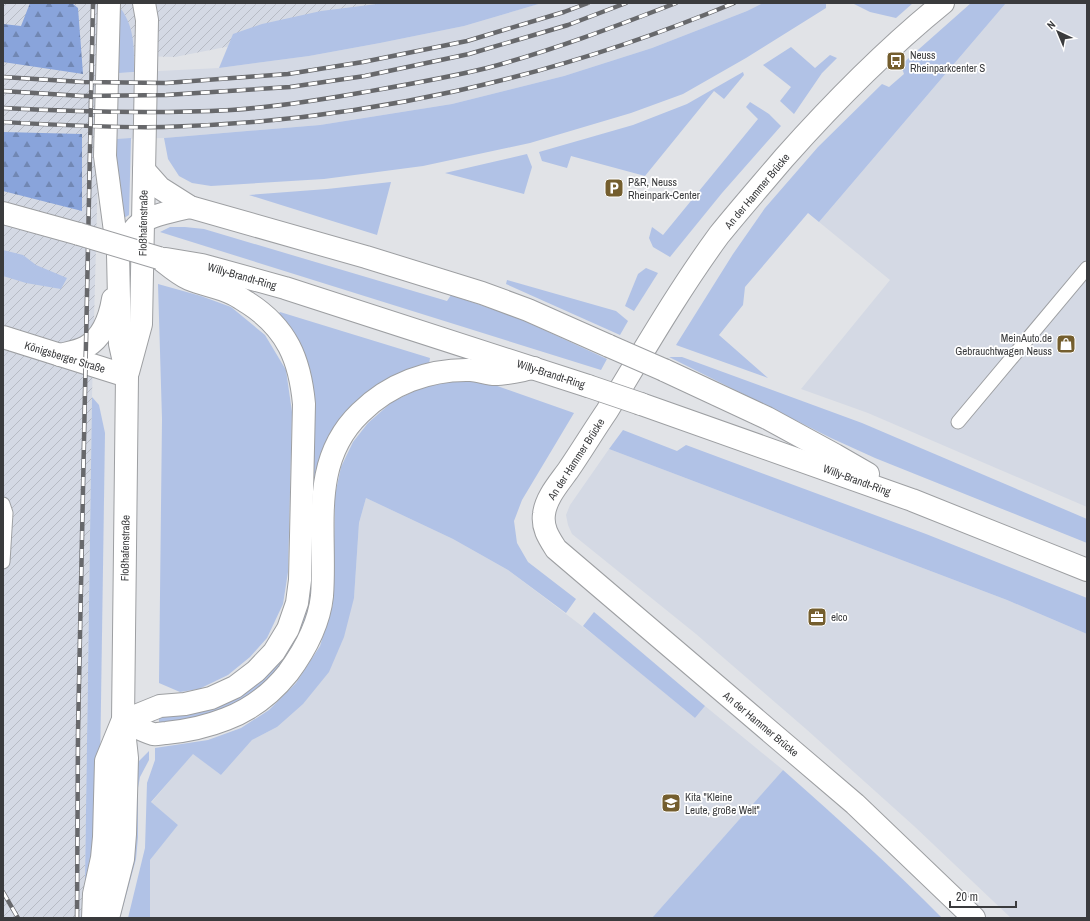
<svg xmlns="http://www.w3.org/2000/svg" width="1090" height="921" font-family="'Archivo Narrow',sans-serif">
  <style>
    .built { fill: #d4d9e4 }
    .industrial { fill: url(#industrial-furrows) }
    .grass { fill: #b1c2e6 }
    .forest { fill: url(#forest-firs) }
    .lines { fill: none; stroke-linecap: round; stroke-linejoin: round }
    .service-casing { stroke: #9d9fa2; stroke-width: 15 }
    .minor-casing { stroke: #9d9fa2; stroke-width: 24 }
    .primary-casing { stroke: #9d9fa2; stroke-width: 24 }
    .service { stroke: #fff; stroke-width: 13 }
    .minor { stroke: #fff; stroke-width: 22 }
    .primary { stroke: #fff; stroke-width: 22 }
    .rail-casing { stroke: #67686b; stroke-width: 4.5 }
    .rail { stroke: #fff; stroke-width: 3; stroke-dasharray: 9; stroke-linecap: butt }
    .primary-bridge-casing { stroke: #9d9fa2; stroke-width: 24; stroke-linecap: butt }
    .primary-bridge { stroke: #fff; stroke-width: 22 }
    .labels { text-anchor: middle; stroke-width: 3.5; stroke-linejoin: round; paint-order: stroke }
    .poi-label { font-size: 11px; fill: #3a3b3d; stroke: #fff; text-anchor: start }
    .street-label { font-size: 11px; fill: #3a3b3d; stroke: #fff }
  </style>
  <defs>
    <pattern id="industrial-furrows" width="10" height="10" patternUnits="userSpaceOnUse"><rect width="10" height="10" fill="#d4d9e4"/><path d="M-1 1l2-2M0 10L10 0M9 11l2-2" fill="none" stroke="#b7bbc4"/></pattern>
    <pattern id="forest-firs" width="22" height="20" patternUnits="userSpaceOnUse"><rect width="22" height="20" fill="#89a4db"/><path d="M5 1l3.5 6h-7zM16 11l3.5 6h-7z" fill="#7187b3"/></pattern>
  </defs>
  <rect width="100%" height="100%" fill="#e1e3e7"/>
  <g class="built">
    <path d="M542,3h221l-16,8 -95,37 -88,28 -112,28 -132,21 -156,13 -47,1 -114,-77 116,11 100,-5 90,-12 71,-13 84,-17z"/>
    <path d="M1006,3h81v504l-219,-94 -67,-24 89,-109 -71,-58z"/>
    <path d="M609,449l398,151 80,34v284h-76l-97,-92 -108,-97 -110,-95 -124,-100 -4,-9 -2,-10 4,-10z"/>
    <path d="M366,498l87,41 55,31 91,69 96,79 10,-12 78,64 -131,148h-502v-58l28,-35 -27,-22 42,-50 28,22 31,-35 25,-13 77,-129 5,-75z"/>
  </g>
  <path class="industrial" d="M3,3h423l-34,11 -217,43 -74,-2 -9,342 -7,483 1,38h-83z"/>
  <g class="grass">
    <path d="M385,3h157l-78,23 -84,17 -71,13 -90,12 14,-34 29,-10 59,-13z"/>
    <path d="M763,3h63v5l-80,50 -63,36 -52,19 -101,30 -107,23 -99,13 -113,7 -19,-3 -13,-7 -11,-17 -4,-21 156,-13 132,-21 112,-28 88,-28 95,-37z"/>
    <path d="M852,3h61l-17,15 -26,-6z"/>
    <path d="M971,3h35l-187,219 -11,-9 -63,74 -2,18 -24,30 49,43 -92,-33 57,-91 32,-46 53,-61 64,-63 7,3 15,-13 -3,-9z"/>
    <path d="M121,9c14,19 13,41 13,63l-15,1 -2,2v-54z"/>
    <path d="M791,47l24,21 15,-13 7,3 -15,15 -28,41 -14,-13 11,-14 -28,-22z"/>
    <path d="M743,72l1,3 -20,24 -10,-8 -69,85 -74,-20 -4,12 -25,-7 -3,-9 94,-27 54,-21z"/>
    <path d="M750,102l19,12 12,12 -59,67 -52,64 -17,-10 -4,-9 3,-11 11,8 95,-116 -12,-12z"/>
    <path d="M116,136l1,3 14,-1 -2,77 -5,3 -11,-71z"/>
    <path d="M527,154l5,13 -8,27 -79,-21z"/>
    <path d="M391,182l-14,53 -128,-40 78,-6z"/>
    <path d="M170,227h15l19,2 243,72 4,-6 65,22 91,42 -6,11 -441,-138z"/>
    <path d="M3,250l20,5 13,10 31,13 -6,11 -35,-6 -23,-7z"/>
    <path d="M646,268l12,5 -24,38 -9,-5 13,-32z"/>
    <path d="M507,280l109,31 12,10 -8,14 -114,-51z"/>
    <path d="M158,284l43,12 30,11 34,28 21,35 6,42 -4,160 -5,32 -16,34 -17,19 -22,18 -29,14 -19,3 -21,-9 3,-264z"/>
    <path d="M280,312l150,46 -1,6 -89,63 -26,169 -21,59 -35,37 -47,26 -52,8v-9l28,-2 28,-8 66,-49 29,-254 -33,-88z"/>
    <path d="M669,357h13l180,66 225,96v24l-212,-85 -44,-20z"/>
    <path d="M454,380l32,2 88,31 -52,87 -8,21 3,22 11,19 48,37 -10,14 -58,-43 -55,-31 -87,-41 -7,25 -5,75 -10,39 -15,35 -26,32 -26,23 -25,13 -31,35 -28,-21 -42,48 27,23 -28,35v58h-22l17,-70 2,-65 8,-23v-12l53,-8 33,-12 28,-18 27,-27 24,-37 13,-42 2,-109 6,-28 12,-25 15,-19 24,-21 29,-14z"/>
    <path d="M92,397l7,8 6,28 -6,403 -7,43 -7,1z"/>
    <path d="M623,430l54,21 9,-6 240,89 161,64v36l-80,-34 -398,-151z"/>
    <path d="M594,612l111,94 -10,12 -112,-92z"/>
    <path d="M149,751v9l-9,17 -2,11v49l-2,22 -16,59h-5l17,-140 7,-17z"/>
    <path d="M783,770c54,48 108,96 159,148h-290z"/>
  </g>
  <g class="forest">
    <path d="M30,3h42l6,5 5,66 -80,-12v-38l18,2z"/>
    <path d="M3,132l79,2v77l-79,-20z"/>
  </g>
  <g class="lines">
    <defs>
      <g id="service">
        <path d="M958,422l129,-154"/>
        <path d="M3,504l3,9 -3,49"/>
      </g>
      <g id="minor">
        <path d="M943,3c-58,47 -110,100 -159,155 -22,26 -44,51 -65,77 -41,56 -76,117 -112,176 -13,19 -25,39 -38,58 -9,13 -23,28 -25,45 -2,14 5,24 12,35l299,255 119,114"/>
        <path d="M3,337l124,39"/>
        <path d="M60,355c8,-2 19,-4 26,-8 17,-10 24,-30 27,-48"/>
        <path d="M128,372l13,-48 6,-304 -3,-17"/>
        <path d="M93,918l1,-24 8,-36 2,-21 2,-76 16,-39"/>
        <path d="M108,918l15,-59 2,-25 2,-76 -4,-37 4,-345 -7,-32 -2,-90 -13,-98 4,-153"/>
      </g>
      <g id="primary">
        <path d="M144,170l16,18 30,19 176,50 116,36 46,17 81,36"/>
        <path d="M3,213l76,21"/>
        <path d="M118,254c7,-11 13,-24 24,-32 10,-7 35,-12 48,-15"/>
        <path d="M166,259l36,6 83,23 303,98"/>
        <path d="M664,370l103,48 68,37 33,19"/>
        <path d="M641,404l271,96 175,70"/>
        <path d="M123,721c9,4 20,10 30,13 3,1 9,-1 13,-1 20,-2 40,-6 60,-14 24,-9 46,-26 62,-46 17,-23 31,-48 34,-77 5,-64 -14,-133 38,-183 29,-29 69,-44 110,-43 8,0 17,4 25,4 13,0 27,-4 39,-6"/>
        <path d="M123,721l37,-15 25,-2 26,-6 24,-11 21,-16 18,-19 14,-23 9,-26 3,-23 4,-176c-4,-44 -17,-76 -56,-101 -5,-3 -10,-7 -15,-9 -14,-7 -30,-9 -44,-15 -11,-5 -21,-14 -30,-21"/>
      </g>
    </defs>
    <use href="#service" class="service-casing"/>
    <use href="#minor" class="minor-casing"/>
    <use href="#primary" class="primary-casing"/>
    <use href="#service" class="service"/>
    <use href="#minor" class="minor"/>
    <use href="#primary" class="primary"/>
    <defs>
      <g id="rail">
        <path d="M3,77l80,5 83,1 122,-9 75,-12 104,-21 97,-29 24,-9"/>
        <path d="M3,91l79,5 84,-1 124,-8 75,-11 104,-22 99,-29 58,-22"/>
        <path d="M3,108c76,4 152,6 228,2 45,-3 89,-10 134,-18 40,-7 81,-14 122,-24 64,-17 127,-41 189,-65"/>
        <path d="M3,122c54,3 107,6 161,5 196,-5 390,-49 570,-124"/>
        <path d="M3,892l15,26"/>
        <path d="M77,918l1,-186 15,-729"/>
      </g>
    </defs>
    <use href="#rail" class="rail-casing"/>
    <use href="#rail" class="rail"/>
    <defs>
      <g id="primary-bridge">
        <path d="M79,234l80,24"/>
        <path d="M609,346l55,24"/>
        <path d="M588,386l53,18"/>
      </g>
    </defs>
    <use href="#primary-bridge" class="primary-bridge-casing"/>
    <use href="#primary-bridge" class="primary-bridge"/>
  </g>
  <defs>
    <symbol id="bus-square" viewBox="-11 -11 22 22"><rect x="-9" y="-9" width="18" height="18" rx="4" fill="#745e2e" stroke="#fff"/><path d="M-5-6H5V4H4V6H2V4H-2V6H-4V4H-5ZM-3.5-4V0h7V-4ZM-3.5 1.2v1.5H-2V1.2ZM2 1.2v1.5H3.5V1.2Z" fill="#fff"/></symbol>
    <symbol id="parking-square" viewBox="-11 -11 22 22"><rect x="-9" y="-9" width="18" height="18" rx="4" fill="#745e2e" stroke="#fff"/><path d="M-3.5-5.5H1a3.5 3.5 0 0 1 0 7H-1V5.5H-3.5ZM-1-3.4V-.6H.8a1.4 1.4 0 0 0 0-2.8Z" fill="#fff"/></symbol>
    <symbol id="shop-square" viewBox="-11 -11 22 22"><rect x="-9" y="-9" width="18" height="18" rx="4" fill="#745e2e" stroke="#fff"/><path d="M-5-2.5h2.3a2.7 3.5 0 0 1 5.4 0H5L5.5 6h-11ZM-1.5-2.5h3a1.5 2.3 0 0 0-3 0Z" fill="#fff"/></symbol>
    <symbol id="office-square" viewBox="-11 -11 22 22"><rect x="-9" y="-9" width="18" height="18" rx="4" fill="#745e2e" stroke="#fff"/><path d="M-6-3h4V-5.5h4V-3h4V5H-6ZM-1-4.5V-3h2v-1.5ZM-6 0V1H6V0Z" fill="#fff"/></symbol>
    <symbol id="school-square" viewBox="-11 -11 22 22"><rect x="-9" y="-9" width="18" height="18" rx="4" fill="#745e2e" stroke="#fff"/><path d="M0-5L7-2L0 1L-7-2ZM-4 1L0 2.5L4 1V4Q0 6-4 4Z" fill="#fff"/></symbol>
  </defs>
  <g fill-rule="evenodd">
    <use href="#bus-square" x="885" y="50" width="22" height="22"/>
    <use href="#parking-square" x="603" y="177" width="22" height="22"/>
    <use href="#shop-square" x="1055" y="333" width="22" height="22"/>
    <use href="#office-square" x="806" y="606" width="22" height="22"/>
    <use href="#school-square" x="660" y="792" width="22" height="22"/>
  </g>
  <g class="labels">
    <g class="poi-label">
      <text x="910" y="59">Neuss<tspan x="910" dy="13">Rheinparkcenter S</tspan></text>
      <text x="628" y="186">P&amp;R, Neuss<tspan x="628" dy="13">Rheinpark-Center</tspan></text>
      <text x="1052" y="342" text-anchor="end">MeinAuto.de<tspan x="1052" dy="13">Gebrauchtwagen Neuss</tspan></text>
      <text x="831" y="621">elco</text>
      <text x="685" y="801">Kita "Kleine<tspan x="685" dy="13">Leute, große Welt"</tspan></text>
    </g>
    <g class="street-label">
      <text transform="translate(757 191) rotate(-50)" y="4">An der Hammer Brücke</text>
      <text transform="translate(143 223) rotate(-89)" y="4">Floßhafenstraße</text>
      <text transform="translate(242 276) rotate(16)" y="4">Willy-Brandt-Ring</text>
      <text transform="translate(65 357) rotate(17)" y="4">Königsberger Straße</text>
      <text transform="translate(551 374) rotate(18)" y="4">Willy-Brandt-Ring</text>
      <text transform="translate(576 459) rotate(-57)" y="4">An der Hammer Brücke</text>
      <text transform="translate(857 480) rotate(20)" y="4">Willy-Brandt-Ring</text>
      <text transform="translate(125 548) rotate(-89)" y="4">Floßhafenstraße</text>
      <text transform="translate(761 724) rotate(40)" y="4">An der Hammer Brücke</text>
    </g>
  </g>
  <rect width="1090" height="921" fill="none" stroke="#3a3b3d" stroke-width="8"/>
  <g transform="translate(1058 32) rotate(316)" stroke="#ffffff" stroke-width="3" paint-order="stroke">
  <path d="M0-3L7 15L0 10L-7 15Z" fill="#3a3b3d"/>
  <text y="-6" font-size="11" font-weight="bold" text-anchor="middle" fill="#3a3b3d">N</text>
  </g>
  <path d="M950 901v6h66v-6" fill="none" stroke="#3a3b3d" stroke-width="2"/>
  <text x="956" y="901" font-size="12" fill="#3a3b3d" stroke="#ffffff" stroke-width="3" paint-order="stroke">20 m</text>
</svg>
